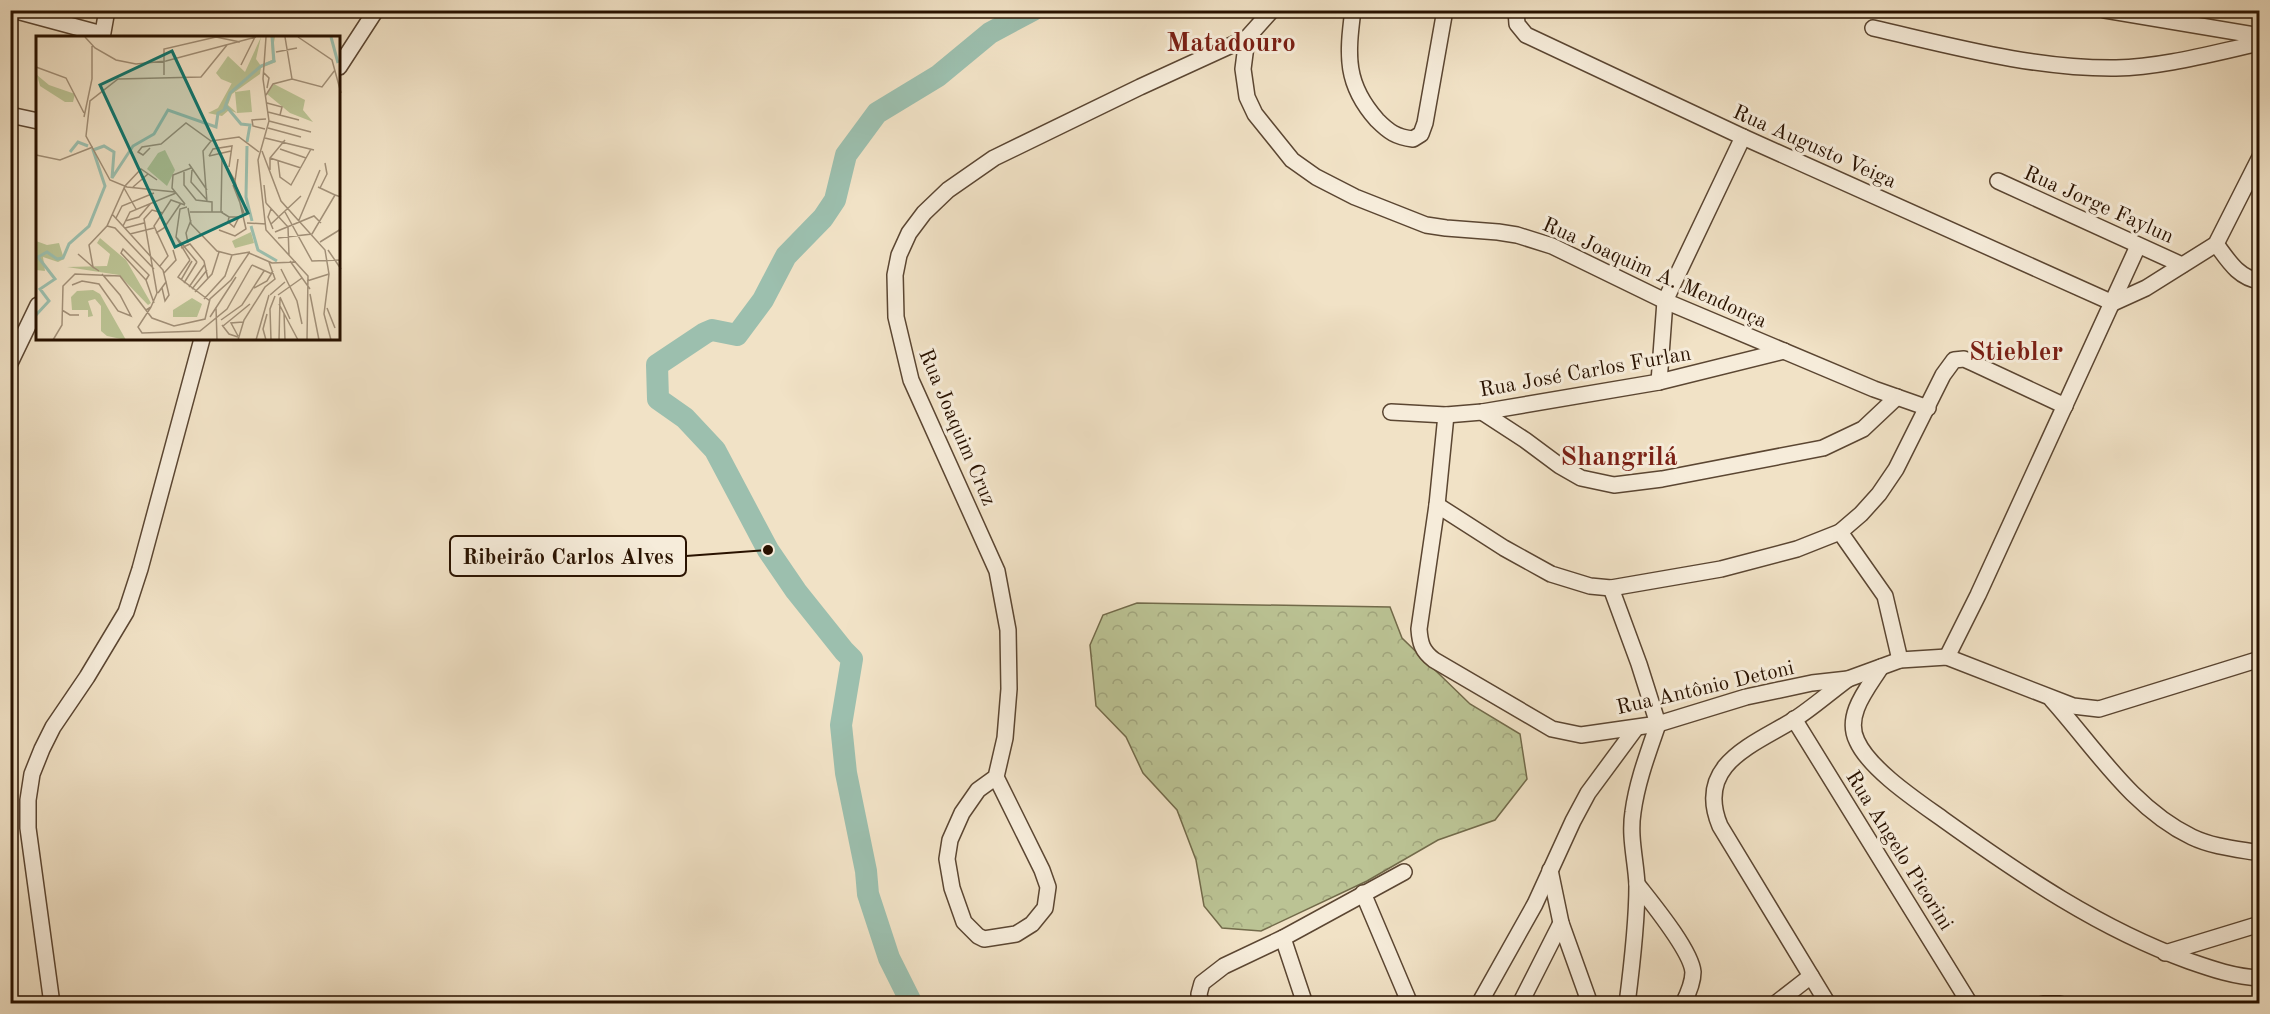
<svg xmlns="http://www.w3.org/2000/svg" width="2270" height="1014" font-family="'Old Standard TT',serif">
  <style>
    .forest { fill: url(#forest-crowns); stroke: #726a4a; stroke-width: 1.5 }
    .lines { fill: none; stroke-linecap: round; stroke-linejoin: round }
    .river { stroke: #9cbfae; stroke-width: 22 }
    .minor-casing { stroke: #5b4632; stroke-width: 18 }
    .minor { stroke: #f6ecda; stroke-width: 15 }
    .labels { text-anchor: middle; stroke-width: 6; stroke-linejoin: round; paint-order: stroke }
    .street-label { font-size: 21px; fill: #291200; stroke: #f6ecda }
    .district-label { font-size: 27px; font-weight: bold; fill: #7a1f14; stroke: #f6ecda }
    .inset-river { fill: none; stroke: #9cbfae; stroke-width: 3 }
    .inset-road { fill: none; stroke: #a18f77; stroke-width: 1.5 }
    .view { fill: #0f766e; fill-opacity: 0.15; stroke: #0f766e; stroke-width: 3 }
    .inset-edge { fill: none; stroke: #291200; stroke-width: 3 }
    .leader { fill: none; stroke: #291200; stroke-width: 2 }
    .callout-dot { fill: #291200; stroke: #f6ecda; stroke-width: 2 }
    .callout { fill: #f6ecda; stroke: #291200; stroke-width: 2 }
    .callout-label { font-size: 22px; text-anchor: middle; font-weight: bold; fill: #291200 }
  </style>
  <defs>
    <pattern id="forest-crowns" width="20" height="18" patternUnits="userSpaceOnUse" patternTransform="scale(1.5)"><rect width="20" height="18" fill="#bbc394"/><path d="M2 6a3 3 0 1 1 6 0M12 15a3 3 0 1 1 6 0" fill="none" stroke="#a1a67e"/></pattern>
  </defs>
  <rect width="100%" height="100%" fill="#f1e2c6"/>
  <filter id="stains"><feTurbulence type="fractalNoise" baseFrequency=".00333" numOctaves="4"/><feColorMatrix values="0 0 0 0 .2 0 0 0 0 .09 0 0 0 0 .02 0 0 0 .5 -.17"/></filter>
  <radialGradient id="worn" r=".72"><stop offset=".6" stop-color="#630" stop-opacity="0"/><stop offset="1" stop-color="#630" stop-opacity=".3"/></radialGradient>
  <path class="forest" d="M1137,603l253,4 12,31 68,66 50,30 7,45 -32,41 -57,20 -71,41 -106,50 -39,-3 -18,-22 -8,-46 -19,-50 -34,-37 -17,-36 -30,-31 -6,-61 13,-30z"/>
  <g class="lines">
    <path class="river" d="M912,1004l-23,-46 -21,-64 -2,-23 -20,-98 -5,-48 11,-66 -8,-8 -48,-60 -28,-41 -53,-100 -30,-32 -27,-19 -1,-34 48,-32 7,-3 25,5 26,-35 23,-44 37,-38 12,-18 11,-45 31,-42 61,-37 52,-43 43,-23"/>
    <defs>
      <g id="minor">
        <path d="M13,10l89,24"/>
        <path d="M1353,10c-6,46 -8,74 24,110 12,12 19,17 36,19l8,-5 4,-11 20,-113"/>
        <path d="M1516,10l1,14 9,11 217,102 370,166 33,-15 70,-44 44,-87"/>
        <path d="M2105,10l155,26"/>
        <path d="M1873,28c79,18 161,41 243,40 48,-1 97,-15 144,-25"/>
        <path d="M102,38l5,-28"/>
        <path d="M1247,38l-4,31 4,28 8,17 37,46 24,17 39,20 71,28 20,3 52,4 19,3 35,11 113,55 209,88 54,19"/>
        <path d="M339,67l37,-57"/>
        <path d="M10,115l28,6"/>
        <path d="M1998,181l184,84"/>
        <path d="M2216,244c12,16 22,34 44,37"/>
        <path d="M10,363l28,-58"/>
        <path d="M1659,382l6,-81 78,-164"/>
        <path d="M1391,412l55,3 36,-3 177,-30 125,-31"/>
        <path d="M1482,412l43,28 35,26 21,12 33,7 48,-6 161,-31 40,-19 34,-32"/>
        <path d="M1446,415l-9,90 -18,124c1,14 3,22 15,31l118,69 29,6 77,-11 88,-27 66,-14 36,-4 52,-19 47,-3 126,49 26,3 161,-50"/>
        <path d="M1437,505l67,43 47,26 39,12 21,2 110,-19 76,-20 43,-17 21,-18 18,-20 17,-25 47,-94 11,-15 10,-1 9,4 92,43"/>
        <path d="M1840,532l45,64 15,64"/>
        <path d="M1611,588l28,76 19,60"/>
        <path d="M1947,657l31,-62 160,-349"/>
        <path d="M1881,667c-13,21 -37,48 -24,74 13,29 62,61 87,79 77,55 156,109 245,141 23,8 46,16 71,17"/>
        <path d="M2052,700c43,48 80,108 140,137 21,10 45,12 68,16"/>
        <path d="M1794,719l176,285"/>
        <path d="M996,777l-18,13 -16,23 -12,27 -3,19 5,29 12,34 14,14 6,3 32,-5 16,-10 13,-16 3,-21 -6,-17 -46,-93 9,-39 4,-49 -1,-59 -11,-59 -86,-191 -15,-63 -1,-42 4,-20 10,-22 15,-20 24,-23 46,-32 146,-71 107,-49 25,-28"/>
        <path d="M1550,870l11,53 29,81"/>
        <path d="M1637,884c14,18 54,66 56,88 0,11 -5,22 -10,32"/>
        <path d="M1363,893l47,111"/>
        <path d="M1283,938l22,66"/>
        <path d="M2165,953l95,-29"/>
        <path d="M52,1004l-24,-176v-28l4,-26 10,-25 11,-22 34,-50 39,-65 14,-43 62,-230"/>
        <path d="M1201,1004l-2,-10 3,-11 22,-17 59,-28 121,-66"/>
        <path d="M1479,1004l56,-100 38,-83 15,-28 48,-65"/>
        <path d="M1520,1004l41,-81"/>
        <path d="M1627,1004c5,-39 10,-80 10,-119 -1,-24 -8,-48 -4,-73 4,-30 15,-59 25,-88"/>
        <path d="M1775,1004l36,-28"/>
        <path d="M1828,1004l-108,-178c-25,-60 30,-80 72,-105 19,-12 37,-28 56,-42"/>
        <path d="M2043,1004h17"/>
      </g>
    </defs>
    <use href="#minor" class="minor-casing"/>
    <use href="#minor" class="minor"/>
  </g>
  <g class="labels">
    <g class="street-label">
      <text transform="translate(1815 146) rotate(24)" y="7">Rua Augusto Veiga</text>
      <text transform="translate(2099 204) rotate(24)" y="7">Rua Jorge Faylun</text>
      <text transform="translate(1655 272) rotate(24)" y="7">Rua Joaquim A. Mendonça</text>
      <text transform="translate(1585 371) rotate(-10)" y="7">Rua José Carlos Furlan</text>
      <text transform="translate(958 427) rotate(67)" y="7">Rua Joaquim Cruz</text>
      <text transform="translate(1705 687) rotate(-13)" y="7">Rua Antônio Detoni</text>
      <text transform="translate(1900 850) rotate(58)" y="7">Rua Angelo Picorini</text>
    </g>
    <g class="district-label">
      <text x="1231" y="51">Matadouro</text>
      <text x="2016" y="360">Stiebler</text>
      <text x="1619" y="465">Shangrilá</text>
    </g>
  </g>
  <g transform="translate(36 36)">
    <rect width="304" height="304" fill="#f1e2c6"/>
    <path d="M235,1h4l-3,15 4,10 -15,6 -1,6 -28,20 -4,11 9,8 -8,-3 -7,6 -14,-3 10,-5 15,-27 11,-1 17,-15 11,-5zM1,39l12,10 26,9 -2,8h-8l-25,-16zM129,114l10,20 -8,16 -20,-17 11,-16zM64,202l26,22 25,43 -3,2 -29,-30 -52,-8 40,-1 3,-12 -13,-11zM0,205l11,4 12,-2 5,16 -6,3 -15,-5 2,14 -9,-1zM41,255l16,-1 7,4 26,46 -19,-4 -6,-5v-25l-6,-7 -7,2 5,15 -5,1v-7h-16l-1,-13zM156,262l10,6 -5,13h-24v-7z" fill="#bbc394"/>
    <path d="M238,48l31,16 -2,10 10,12 -23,-9 -23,-19z" fill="#bbc394"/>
    <path d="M225,1l-5,22 5,7 -4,4 -19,16 -17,-7 -5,-6 12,-17 17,16z" fill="#bbc394"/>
    <path d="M214,54l2,22 -15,1 -2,-21zM215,196l3,11 -19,5 -3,-7z" fill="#bbc394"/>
    <path class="inset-river" d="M295,1l7,26M190,70l15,18 9,1 -3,17M211,110l-1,51 6,24M34,116l8,-10 10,4M215,190l7,24 19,11M0,279l13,-14 -9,-12 15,-10 -17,-22 9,-5 10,7 6,-1 6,-14 20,-18 16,-40 -12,-36 11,-4 10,6 -2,26 21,-32 21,-12 14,-24 48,17 2,-14 6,-3 6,-17 31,-27 13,-5 -2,-24"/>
    <path class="inset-road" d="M49,1l10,11 21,12 20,4 30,-3 90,-24M180,1l24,5M230,1l-3,42 6,42 -11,39 8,70 42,46 -1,64M249,1l7,42M262,1l34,23 9,33M240,16l21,-4M205,29l14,-28M0,31l30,11 18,35M227,36l6,6 -2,10M128,39v-26l52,-12M230,59l7,-11 19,-5 30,8 13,-17M231,67l15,4 -2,8M232,76l31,8M48,81l8,-38v-33M233,85l42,11M232,92l33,9M229,93l-12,-3 -1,-6 14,-1M229,102l49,12M114,112l-7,7 -5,-3 4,-5 19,-3 25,-21 25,18 28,-4 20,15M244,113l26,9M226,115l19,50 44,49 4,24 -5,40 7,26M0,119l24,5 33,-13M173,120l4,-7 19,-3 -3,21M173,120l22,-5M234,122l31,10M186,123l-1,53 8,5h13M186,123l13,22M242,125l2,16 11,8 20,-36M153,128l18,26M148,134v15l12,15 16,2v10M156,134l-1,12 16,18M234,134v-12l15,-18M197,149l11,28M228,149l2,18M97,151l15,-13M282,151l17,8M88,152l12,21M284,152l7,-14 -2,-11M139,156l-48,-5 -17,-7 -24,-44 4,-35 28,-22 83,-2 26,-32M171,166l-4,-51 8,-10M230,167l22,24 1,28M149,168l-13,-16 1,-13 18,-7M151,171l-7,2 -4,28 14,23M152,172l3,16 26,27 15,4 18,-3M235,173l-3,8 5,12M154,176h33M249,176l27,49 29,-1M76,178l51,56 3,12 -8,11M193,181l-1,5 6,5 5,-10M80,182l6,-12 32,-13M263,184l21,-50M89,185l14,-4 12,-14M211,187l19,1M235,188l30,-28M71,190l8,2 39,41M87,190l7,-14 46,-19M89,192l19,-5M183,194l16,6 11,-7 -11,-48 3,-22M239,196l39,-16 7,7M120,197l8,-5 17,-25M94,198l24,-6M141,202l20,24M242,202l34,-4 23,-39 6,2M284,206l21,-13M152,207l-2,-10 5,-13M145,212l9,-4 14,17 4,18M87,213l26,26 -3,5 -25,-27zM292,214l13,19M42,218l16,14M154,224l-12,17 32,24M254,225l20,28M216,229l20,9M124,230l8,-10 -14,-30 17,-26 14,5M245,233l16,32 5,23M63,235l-6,-4 -4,-22 18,-19 18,-40 16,-17 16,11M128,237l12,-13 -3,-10M110,244l8,23M145,244l11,-19M271,245l22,-7M148,247l13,-21M36,249l10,-4 17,3 19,27 13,5 -11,-21 -18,-21M153,251l16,-23M126,252l3,13 4,-6 -3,-13M218,252l13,-7 6,-10M156,253l15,-19M159,256l17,-18 7,-22M274,258l9,46M234,259l15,-13M242,259l24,-17M244,261l10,22M168,263l21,-23 7,-21M243,268l19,36M115,271l6,-14 -13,-74 8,-9 11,3M180,271l1,33M291,272l8,20M26,274l8,5h9M110,274l5,-3 -13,20 4,6 58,-2 27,-22 25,-44M248,277l1,27M174,281l26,-40M185,284l21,-15 22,-34M186,289l7,9 9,3M187,290l27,-22M202,300l-7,-13 12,-1M17,304l9,-15 1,-39 12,-12 45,2 32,42 22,8 31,-7 5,-20 21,-19 18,-27 23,10 24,-1M202,304l6,-20 21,-33 10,-8 -6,-17M220,304l13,-45M230,304l-3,-11 4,-15M235,304l-1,-31 5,-13M243,304l1,-42"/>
    <path class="view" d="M136,15l76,162 -73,34 -75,-162z"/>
    <rect width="304" height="304" class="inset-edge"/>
  </g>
  <path class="leader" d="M768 550L686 556"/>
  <circle class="callout-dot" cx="768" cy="550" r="6"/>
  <rect class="callout" x="450" y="536" width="236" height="40" rx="6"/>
  <g class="callout-label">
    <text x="568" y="564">Ribeirão Carlos Alves</text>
  </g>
  <rect width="2270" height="1014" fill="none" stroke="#f1e2c6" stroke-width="36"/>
  <rect x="12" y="12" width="2246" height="990" fill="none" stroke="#291200" stroke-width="3"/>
  <rect x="18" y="18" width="2234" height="978" fill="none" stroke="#291200" stroke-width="1.5"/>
  <rect width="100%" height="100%" filter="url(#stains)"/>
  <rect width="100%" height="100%" fill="url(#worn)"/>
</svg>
